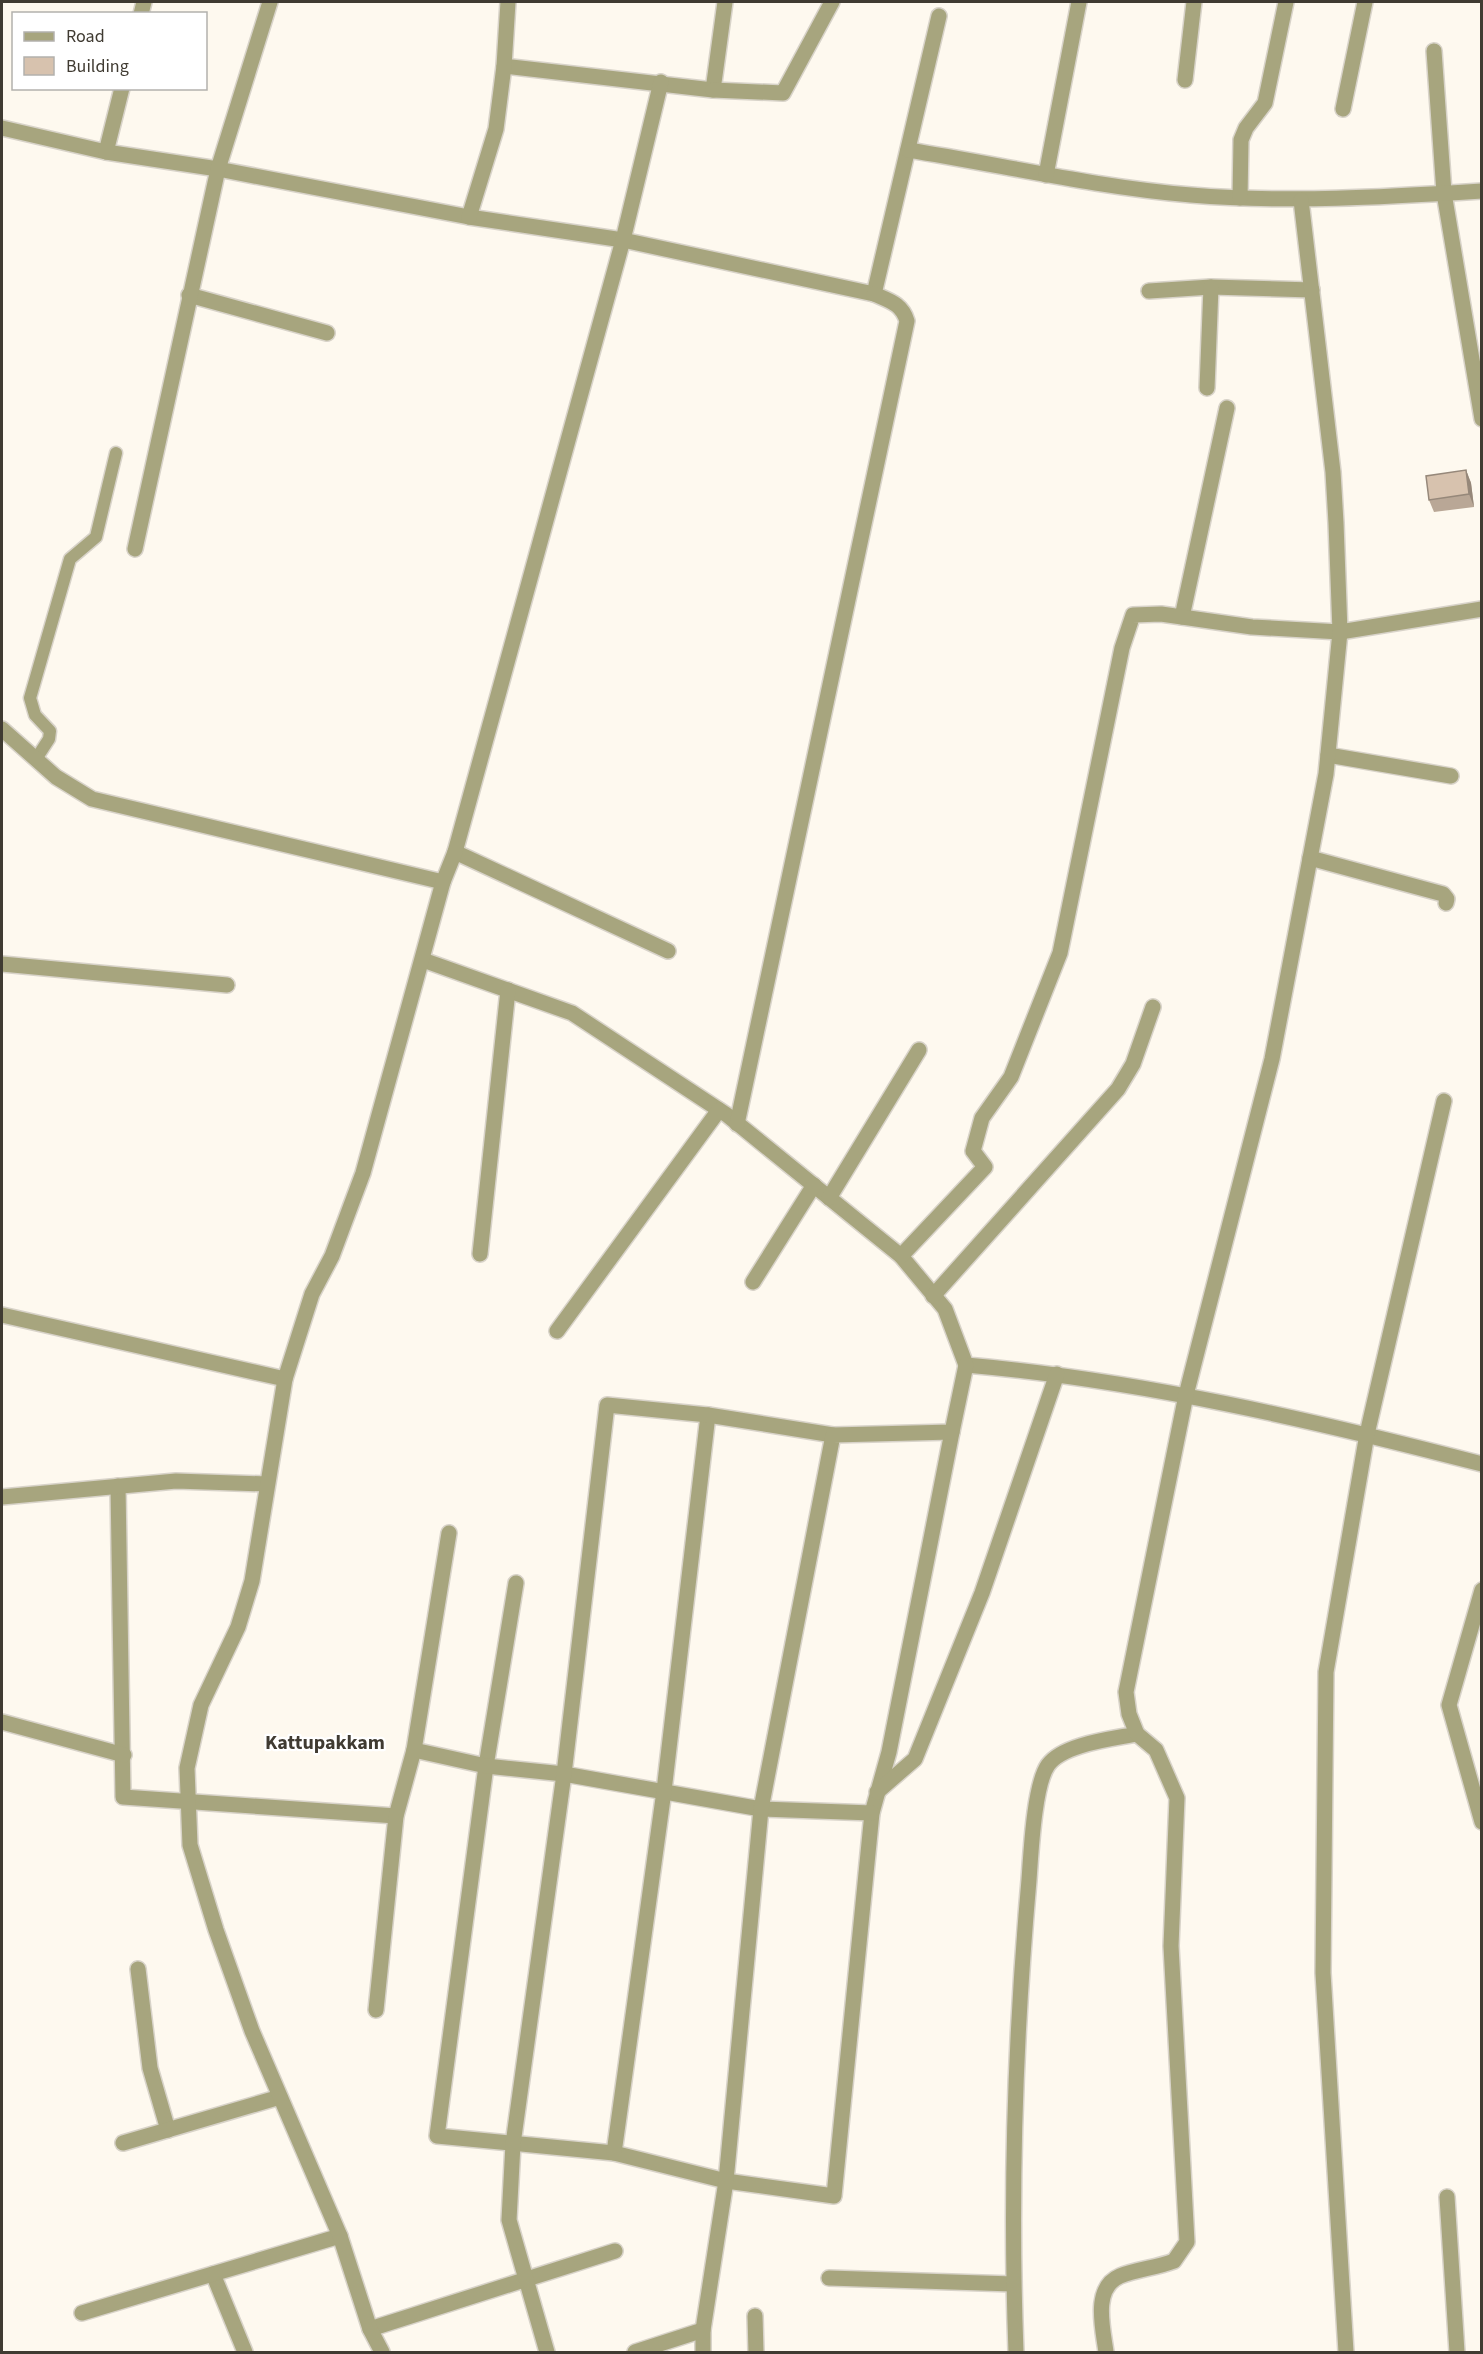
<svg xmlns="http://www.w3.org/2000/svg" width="1483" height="2354" font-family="'Source Sans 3',sans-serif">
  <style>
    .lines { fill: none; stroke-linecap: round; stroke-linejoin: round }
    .service-casing { stroke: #d8d3c9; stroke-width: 15 }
    .minor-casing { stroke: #d8d3c9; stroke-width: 18 }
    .service { stroke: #a7a57e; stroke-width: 12 }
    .minor { stroke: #a7a57e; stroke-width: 15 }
    .wall { fill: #b9a796 }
    .shaded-wall { fill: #96887a }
    .building { fill: #d7c2ae; stroke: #96887a; stroke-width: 1.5 }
    .labels { text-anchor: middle; stroke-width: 4.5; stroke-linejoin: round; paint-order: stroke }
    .quarter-label { font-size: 20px; font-weight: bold; fill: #403b32; stroke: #fff }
  </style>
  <rect width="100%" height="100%" fill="#fef9ef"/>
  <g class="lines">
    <defs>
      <path id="service" d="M36,759l13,-20 1,-8 -15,-16 -5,-17 40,-139 26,-22 20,-84"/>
      <g id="minor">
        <path d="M141,14l3,-12"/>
        <path d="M1434,51l10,142 38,226"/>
        <path d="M504,66l209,24 12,-88"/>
        <path d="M1185,80l9,-78"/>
        <path d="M713,90l70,3 49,-91"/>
        <path d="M1343,109l22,-107"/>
        <path d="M2,128l104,24 112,17 251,48 154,23 251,54 65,-278"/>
        <path d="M908,150c94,15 188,37 283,45 97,8 194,2 291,-4"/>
        <path d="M106,152l16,-64"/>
        <path d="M1046,175l33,-173"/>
        <path d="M1240,198l1,-58 5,-12 19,-25 21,-101"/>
        <path d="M469,217l27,-88 8,-63 4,-64"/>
        <path d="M1149,291l62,-4 101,3"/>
        <path d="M189,295l138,38"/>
        <path d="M1207,388l4,-101"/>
        <path d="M135,549l83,-380 52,-167"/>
        <path d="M1182,617l45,-209"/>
        <path d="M2,729l54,48 36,22 351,83"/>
        <path d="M1328,755l123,21"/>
        <path d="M455,852l213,99"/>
        <path d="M1310,858l133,36 4,5 -1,4"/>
        <path d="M423,960l149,53 155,102 174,141 44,53 21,56c174,15 346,55 516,99"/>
        <path d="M2,964l225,21"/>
        <path d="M737,1124l170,-803c-5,-17 -17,-20 -33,-27"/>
        <path d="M829,1198l90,-148"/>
        <path d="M480,1254l28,-264"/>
        <path d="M901,1256l84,-89 -12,-16 9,-33 29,-41 49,-124 62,-305 11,-33 28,-1 91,13 88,5 142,-23"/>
        <path d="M753,1282l61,-97"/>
        <path d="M933,1296l185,-207 15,-25 20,-57"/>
        <path d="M2,1315l283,64"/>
        <path d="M557,1331l162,-221"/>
        <path d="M118,1486l5,311 273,19"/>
        <path d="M2,1497l174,-16 91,3"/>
        <path d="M516,1583l-30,183 -49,370 177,17 112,28 108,15 38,-383 17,-61 63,-320"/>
        <path d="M1482,1590l-33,115 33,117"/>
        <path d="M2,1722l122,33"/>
        <path d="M414,1750l72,16 78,8 197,35 111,4"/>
        <path d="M877,1792l38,-33 67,-166 75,-219"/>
        <path d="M138,1969l12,99 18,62"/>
        <path d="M376,2010l20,-194 18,-66 35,-217"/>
        <path d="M123,2143l157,-46"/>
        <path d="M614,2153l50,-362 44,-376"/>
        <path d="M1447,2197l10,155"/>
        <path d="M213,2274l32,78"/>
        <path d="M829,2278l184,6"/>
        <path d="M82,2313l258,-77"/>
        <path d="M755,2316l1,36"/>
        <path d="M370,2329l245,-78"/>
        <path d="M382,2352l-12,-23 -30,-93 -88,-205 -36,-101 -26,-85 -3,-77 14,-63 37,-78 14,-46 33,-202 27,-85 20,-38 31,-83 80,-291 12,-30 168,-612 38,-158"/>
        <path d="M547,2352l-38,-132 4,-76 51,-370 43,-369 101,10 125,20"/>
        <path d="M635,2352l68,-22"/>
        <path d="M703,2352v-22l23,-149 35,-372 72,-374 119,-3 14,-67"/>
        <path d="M1016,2352c-6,-157 -1,-315 13,-472 2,-27 5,-95 19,-115 15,-21 64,-26 89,-31"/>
        <path d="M1106,2352c-3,-23 -14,-64 14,-76 17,-7 36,-8 54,-15l13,-19 -16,-296 6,-148 -21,-48 -19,-16 -8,-20 -3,-22 60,-297 86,-336 54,-285 14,-142 -4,-109 -3,-51 -32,-272"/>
        <path d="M1346,2352l-23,-379 3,-301 41,-238 77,-333"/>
      </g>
    </defs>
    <use href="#service" class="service-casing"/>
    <use href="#minor" class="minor-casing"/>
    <use href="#service" class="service"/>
    <use href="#minor" class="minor"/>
  </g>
  <path class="wall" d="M1466,470l5,13 3,24 -40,5 -5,-12z"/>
  <path class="shaded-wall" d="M1466,470l5,13 3,24 -5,-13z"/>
  <path class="building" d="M1466,470l3,24 -40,6 -3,-24z"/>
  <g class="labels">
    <g class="quarter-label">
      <text x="325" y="1749">Kattupakkam</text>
    </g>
  </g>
  <rect width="1483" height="2354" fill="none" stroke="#403b32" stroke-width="6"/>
  <rect x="12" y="12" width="195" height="78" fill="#ffffff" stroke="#b3b1ad" stroke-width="1.5"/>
  <rect x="24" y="32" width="30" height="9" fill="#a7a57e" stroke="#b3b1ad" stroke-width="1.5"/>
  <text x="66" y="42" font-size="18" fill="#403b32">Road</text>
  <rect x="24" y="57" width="30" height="18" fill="#d7c2ae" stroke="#b3b1ad" stroke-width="1.5"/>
  <text x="66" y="72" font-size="18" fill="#403b32">Building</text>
</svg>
